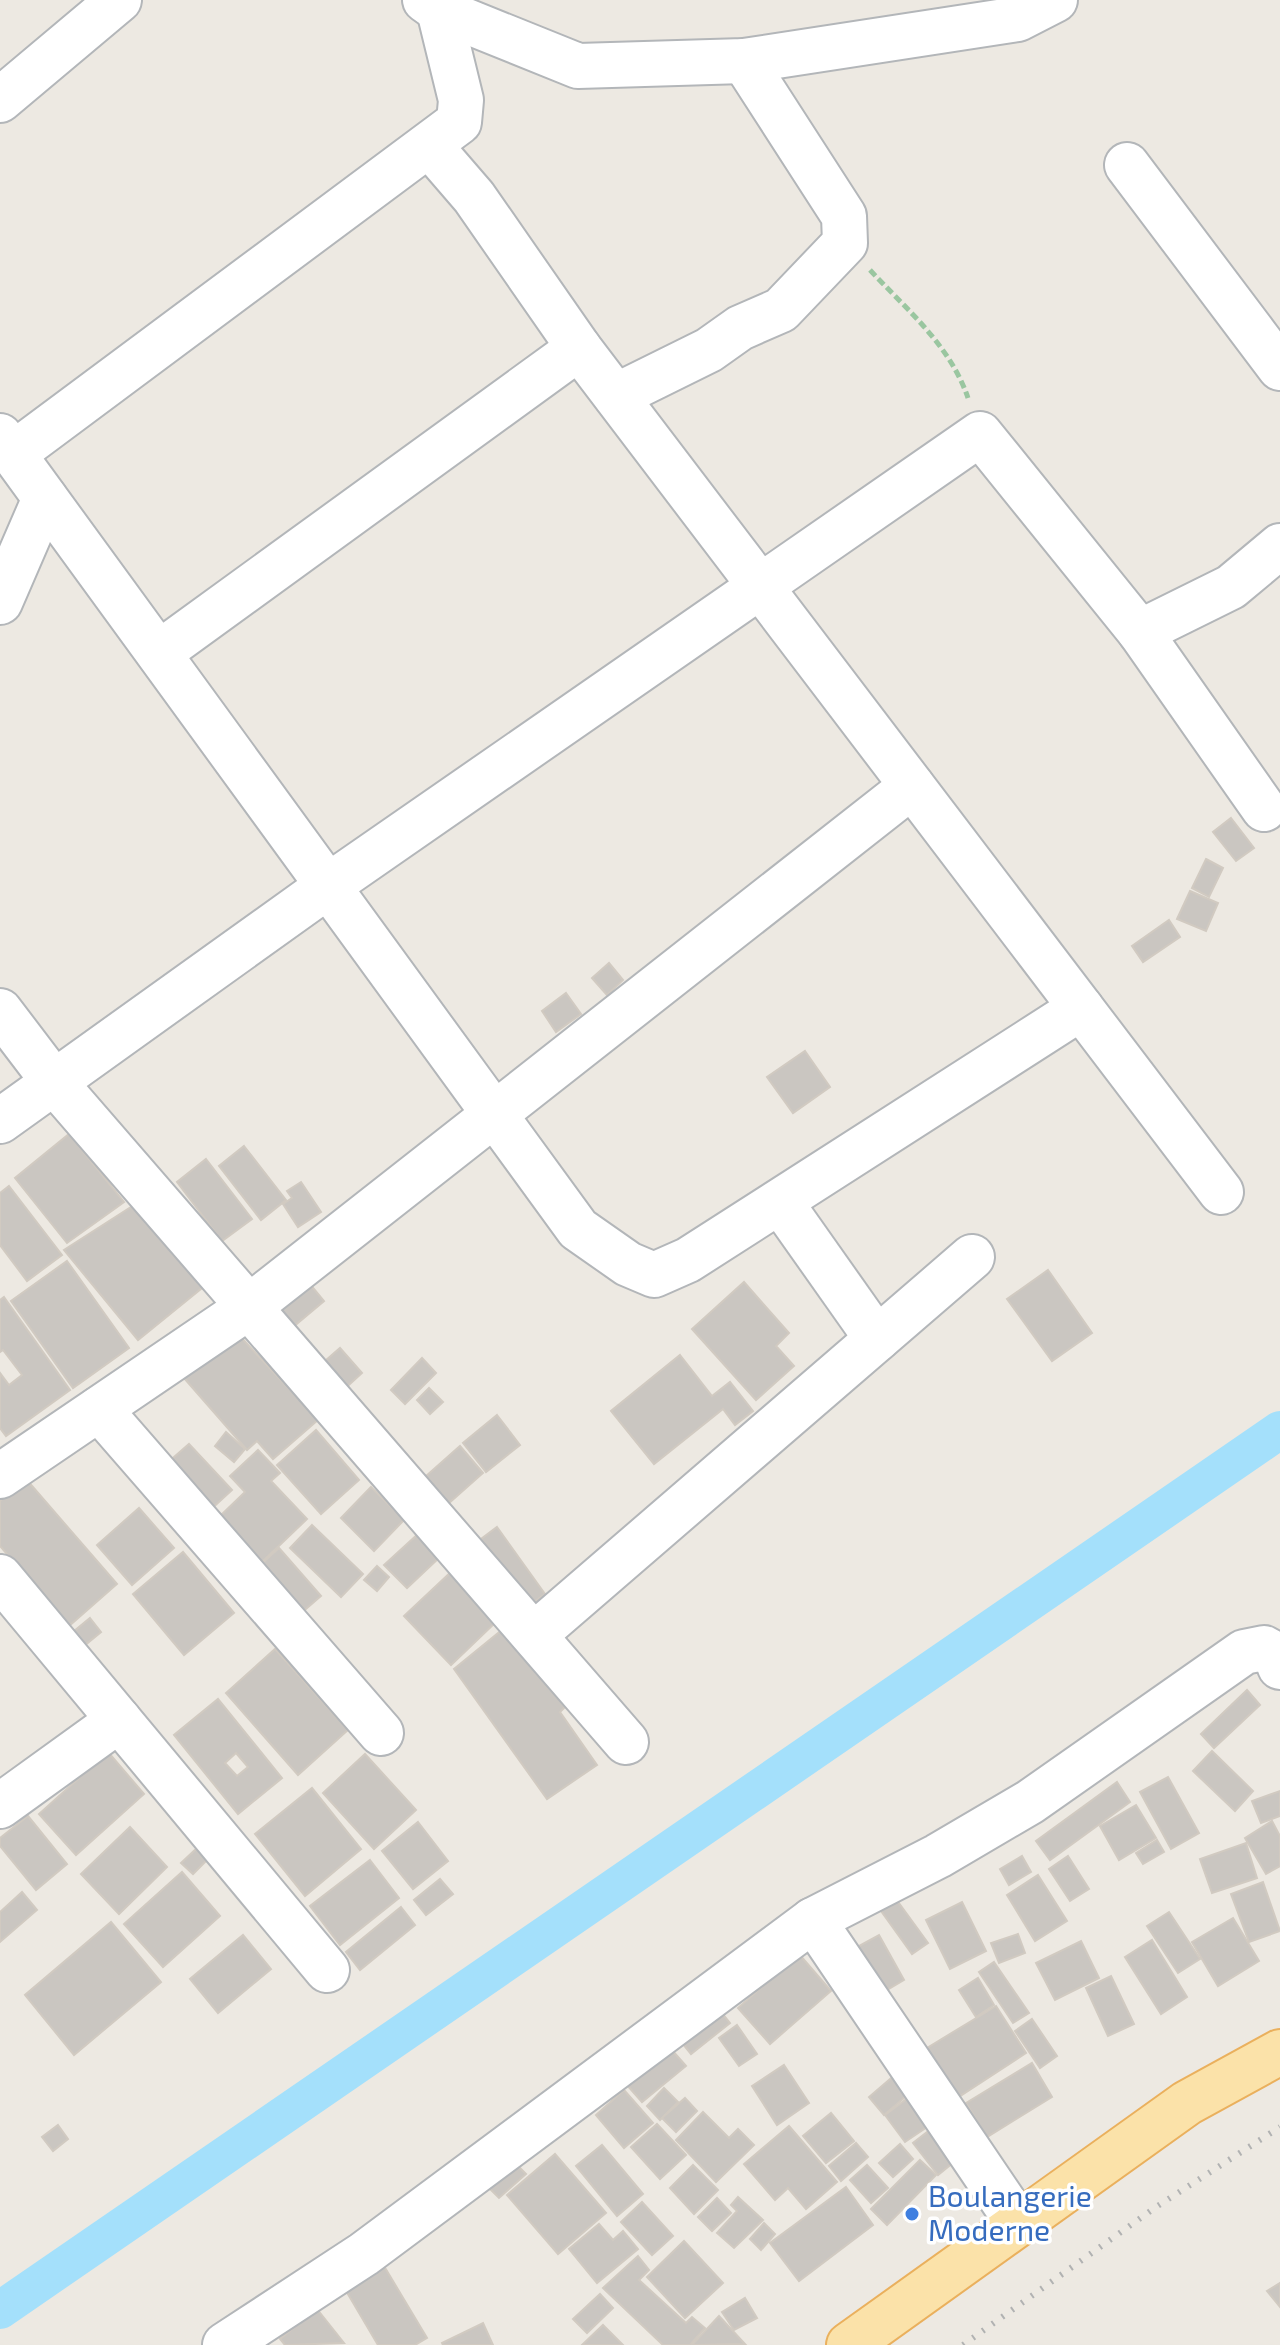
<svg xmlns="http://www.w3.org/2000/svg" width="1280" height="2345" font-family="'Exo 2',sans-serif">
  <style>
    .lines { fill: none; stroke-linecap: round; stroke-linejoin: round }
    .canal { stroke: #a4e0fb; stroke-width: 38 }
    .building { fill: #cac6c1; stroke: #d1cac1; stroke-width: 2; fill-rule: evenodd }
    .minor-casing { stroke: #b3b6b9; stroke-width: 48 }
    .major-casing { stroke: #eab05d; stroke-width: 48 }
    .path { stroke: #9ac6a0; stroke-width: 5; stroke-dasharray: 8 4; stroke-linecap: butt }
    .minor { stroke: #fff; stroke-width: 44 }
    .major { stroke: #fbe2a9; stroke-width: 44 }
    .rail { stroke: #b1b2b2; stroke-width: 6; stroke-dasharray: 2 10; stroke-linecap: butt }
    .shop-dot { fill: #3f7fe0; stroke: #fff; stroke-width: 3 }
    .labels { text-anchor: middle; stroke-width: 7; stroke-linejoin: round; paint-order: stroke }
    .shop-label { font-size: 30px; fill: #366cbe; stroke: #fff; text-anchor: start }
  </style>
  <rect width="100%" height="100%" fill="#ede9e2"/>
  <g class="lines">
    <path class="canal" d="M0,2310l1280,-880"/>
  </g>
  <g class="building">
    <path d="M1231,818l23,30 -18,13 -23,-29z"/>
    <path d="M1206,859l17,9 -14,29 -17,-9z"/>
    <path d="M1190,891l28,12 -12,28 -29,-12z"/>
    <path d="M1169,920l11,17 -37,25 -11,-16z"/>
    <path d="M609,963l14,17 -16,15 -15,-17z"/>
    <path d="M566,993l15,21 -25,18 -14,-21z"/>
    <path d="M805,1051l25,36 -37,26 -26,-36z"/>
    <path d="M69,1134l55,68 -57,41 -52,-65z"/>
    <path d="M244,1146l42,54 -25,20 -42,-54z"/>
    <path d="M206,1159l46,60 -30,22 -45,-59z"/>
    <path d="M301,1182l20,30 -23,15 -15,-23 9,-6 -5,-7z"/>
    <path d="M9,1186l53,69 -35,26 -27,-36v-52z"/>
    <path d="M134,1205l68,83 -64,52 -74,-90z"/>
    <path d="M67,1261l62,87 -56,40 -62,-87z"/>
    <path d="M1048,1270l44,63 -40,28 -45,-62z"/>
    <path d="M744,1282l45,51 -13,13 18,20 -38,34 -64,-71z"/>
    <path d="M309,1283l15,18 -31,26 -15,-18z"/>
    <path d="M4,1297l66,93 -64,46 -6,-8v-55l9,12 13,-10 -19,-25 -3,2v-52z"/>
    <path d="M236,1332l82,88 -45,39 -16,-18 -10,9 -63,-72z"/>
    <path d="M340,1348l22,25 -21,19 -23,-25z"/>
    <path d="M680,1355l32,41 18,-14 23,29 -18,14 -12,-16 -69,55 -43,-53z"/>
    <path d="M422,1358l14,15 -31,31 -14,-14z"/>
    <path d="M429,1388l14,14 -13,12 -13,-14z"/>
    <path d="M497,1415l23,30 -34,27 -23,-29z"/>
    <path d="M316,1430l43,50 -38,34 -44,-49z"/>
    <path d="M226,1432l19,17 -11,13 -19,-16z"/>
    <path d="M189,1444l43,46 -23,21 -43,-47z"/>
    <path d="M460,1446l23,27 -34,30 -23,-27z"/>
    <path d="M258,1450l22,23 -9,8 36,38 -45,43 -43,-45 26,-25 -15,-16z"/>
    <path d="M26,1479l91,105 -48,42 -69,-80v-45z"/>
    <path d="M371,1487l33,33 -30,31 -33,-33z"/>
    <path d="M139,1508l35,40 -42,37 -35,-40z"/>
    <path d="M312,1525l51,49 -22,23 -51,-49z"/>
    <path d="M497,1527l48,67 -15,11 -49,-66z"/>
    <path d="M418,1534l22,23 -33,31 -23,-23z"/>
    <path d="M279,1548l42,48 -21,18 -42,-47z"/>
    <path d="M183,1552l51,61 -50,42 -51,-61z"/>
    <path d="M377,1566l12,11 -12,14 -13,-11z"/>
    <path d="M451,1572l46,49 -46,44 -47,-49z"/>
    <path d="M90,1618l11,14 -17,14 -11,-14z"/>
    <path d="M514,1620l51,87 -5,5 37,53 -50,34 -93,-130z"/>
    <path d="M275,1649l73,81 -50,45 -72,-82z"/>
    <path d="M1247,1690l13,15 -46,43 -13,-14z"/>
    <path d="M218,1699l64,79 -44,36 -64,-79zM236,1753l12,14 -11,9 -12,-13z"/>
    <path d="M1212,1751l41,40 -18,20 -42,-40z"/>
    <path d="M108,1752l36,42 -68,61 -37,-41z"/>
    <path d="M365,1754l51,56 -42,39 -51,-56z"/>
    <path d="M1168,1777l31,56 -28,16 -31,-57z"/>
    <path d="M1117,1782l13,20 -80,58 -14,-19z"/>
    <path d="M312,1788l49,61 -56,47 -50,-62z"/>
    <path d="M1280,1791v25l-19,7 -9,-22z"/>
    <path d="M1136,1805l20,33 -37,22 -19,-34z"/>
    <path d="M28,1816l39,48 -31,26 -36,-44v-8z"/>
    <path d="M1272,1821l8,15v30l-14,8 -21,-36z"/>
    <path d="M418,1822l30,39 -35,28 -31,-38z"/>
    <path d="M130,1827l37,40 -48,47 -38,-40z"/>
    <path d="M1157,1840l7,12 -21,12 -7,-11z"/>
    <path d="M1246,1843l11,35 -45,15 -12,-34z"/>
    <path d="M196,1849l11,11 -14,14 -12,-11z"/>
    <path d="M1022,1856l9,16 -22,13 -9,-16z"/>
    <path d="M1068,1856l21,33 -19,12 -21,-32z"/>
    <path d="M370,1860l29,38 -59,47 -30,-39z"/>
    <path d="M182,1872l38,44 -57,51 -39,-43z"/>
    <path d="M1038,1875l29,46 -32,20 -28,-46z"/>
    <path d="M440,1879l13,15 -27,21 -12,-15z"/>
    <path d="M1263,1882l17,49 -31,11 -18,-48z"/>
    <path d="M22,1892l15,18 -37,32v-30z"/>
    <path d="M896,1899l32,44 -16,11 -31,-43z"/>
    <path d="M962,1902l24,49 -36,18 -24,-49z"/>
    <path d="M401,1907l14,18 -55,45 -14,-18z"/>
    <path d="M1169,1912l31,47 -22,14 -31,-47z"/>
    <path d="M1233,1918l26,43 -41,25 -26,-44z"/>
    <path d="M111,1922l50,60 -87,73 -49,-60z"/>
    <path d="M1018,1934l7,19 -26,10 -8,-20z"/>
    <path d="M243,1935l28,34 -53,44 -28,-34z"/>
    <path d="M879,1935l25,45 -29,17 -25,-46z"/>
    <path d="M1152,1940l35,57 -26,17 -36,-57z"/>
    <path d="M1081,1941l18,37 -44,22 -19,-37z"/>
    <path d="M799,1954l32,37 -61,53 -32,-36z"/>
    <path d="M994,1962l35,51 -16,10 -34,-51z"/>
    <path d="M1111,1976l23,48 -26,12 -22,-48z"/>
    <path d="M978,1978l16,27 -18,12 -17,-27z"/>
    <path d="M996,2006l30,47 -72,47 -32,-49z"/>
    <path d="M717,2007l13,16 -39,31 -13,-16z"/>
    <path d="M1032,2019l25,37 -17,12 -25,-37z"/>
    <path d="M737,2025l20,29 -18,12 -20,-28z"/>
    <path d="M671,2049l15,17 -44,36 -15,-17z"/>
    <path d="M1032,2063l20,34 -65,40 -21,-34z"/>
    <path d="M784,2065l25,38 -32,22 -25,-39z"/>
    <path d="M896,2074l15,18 -27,23 -15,-18z"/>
    <path d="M664,2088l14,14 -18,18 -13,-14z"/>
    <path d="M624,2090l29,33 -29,25 -28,-33z"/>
    <path d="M912,2095l21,28 -28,19 -20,-27z"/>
    <path d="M685,2098l12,13 -21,21 -14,-14z"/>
    <path d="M703,2112l26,26 9,-9 16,16 -38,37 -40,-42z"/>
    <path d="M831,2113l23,28 -28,22 -23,-27z"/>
    <path d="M657,2124l29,31 -26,24 -29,-32z"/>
    <path d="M58,2125l10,14 -15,12 -11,-14z"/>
    <path d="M789,2126l48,56 -31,27 -18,-21 -13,12 -31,-36z"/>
    <path d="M935,2126l25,31 -22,18 -25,-32z"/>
    <path d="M856,2143l12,14 -27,24 -12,-15z"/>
    <path d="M900,2144l13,15 -20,18 -14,-14z"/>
    <path d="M602,2145l41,49 -26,22 -41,-50z"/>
    <path d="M555,2154l51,59 -48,41 -51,-59z"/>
    <path d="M920,2160l16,15 -49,50 -16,-16z"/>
    <path d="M513,2161l13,13 -27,24 -12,-12z"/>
    <path d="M693,2165l25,25 -24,24 -24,-26z"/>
    <path d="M867,2165l21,23 -17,15 -21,-23z"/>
    <path d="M846,2187l27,38 -74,56 -29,-38z"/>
    <path d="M738,2197l25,23 -29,28 -17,-15 20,-22 -6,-6z"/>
    <path d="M717,2198l14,15 -19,18 -14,-14z"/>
    <path d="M642,2202l31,34 -21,19 -31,-33z"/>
    <path d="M764,2223l11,11 -14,16 -11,-11z"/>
    <path d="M599,2224l14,16 10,-9 15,18 -41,34 -28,-34z"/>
    <path d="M684,2241l39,42 -38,35 -38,-41z"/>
    <path d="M638,2256l11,14 -10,10 47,43 6,-6 13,11 -15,17h-27l-60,-57z"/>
    <path d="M381,2261l46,77 -12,7h-37l-36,-61z"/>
    <path d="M1280,2283v24l-13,-16z"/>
    <path d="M600,2294l13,14 -26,25 -14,-14z"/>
    <path d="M745,2298l12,20 -23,12 -12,-18z"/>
    <path d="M317,2309l27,34 -59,2 -5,-6z"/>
    <path d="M719,2316l26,28 -53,1z"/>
    <path d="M483,2323l10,22h-50l-1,-2z"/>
    <path d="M603,2325l20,20h-41z"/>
  </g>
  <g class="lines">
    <defs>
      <g id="minor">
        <path d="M425,0l14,10 139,56 166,-5 274,-42 37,-19"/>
        <path d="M0,100l119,-100"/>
        <path d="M430,146l44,51 105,151 642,844"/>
        <path d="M1127,165l153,203"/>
        <path d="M616,396l93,-46 31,-22 41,-18 64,-67 -1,-27 -100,-155"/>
        <path d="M0,436l578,793 50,35 26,11 34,-15 393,-252"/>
        <path d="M13,454l446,-332 2,-22 -22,-90 3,-10"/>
        <path d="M0,602l45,-104"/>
        <path d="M1140,632l91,-45 49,-41"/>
        <path d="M159,653l420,-305"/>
        <path d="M0,1011l54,71 572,660"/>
        <path d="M0,1121l328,-235 652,-452 160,198 124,177"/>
        <path d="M781,1203l96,136"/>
        <path d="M99,1409l282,324"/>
        <path d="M0,1476l249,-169 663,-521"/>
        <path d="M0,1577l327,393"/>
        <path d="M534,1635l438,-378"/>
        <path d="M0,1806l119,-86"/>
        <path d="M813,1920l205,303"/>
        <path d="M225,2345l139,-91 449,-334 125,-64 92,-54 214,-150 20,-4 11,6 5,13"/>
      </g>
      <path id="major" d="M849,2345l338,-242 93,-51"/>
    </defs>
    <use href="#minor" class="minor-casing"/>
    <use href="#major" class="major-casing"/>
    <path class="path" d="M870,270c37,40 80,75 98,128"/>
    <use href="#minor" class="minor"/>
    <use href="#major" class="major"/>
    <path class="rail" d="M963,2345l193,-138 124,-80"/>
  </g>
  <circle class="shop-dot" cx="912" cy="2214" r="8"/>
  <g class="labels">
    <g class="shop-label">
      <text x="928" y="2207">Boulangerie<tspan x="928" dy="34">Moderne</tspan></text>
    </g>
  </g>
</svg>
